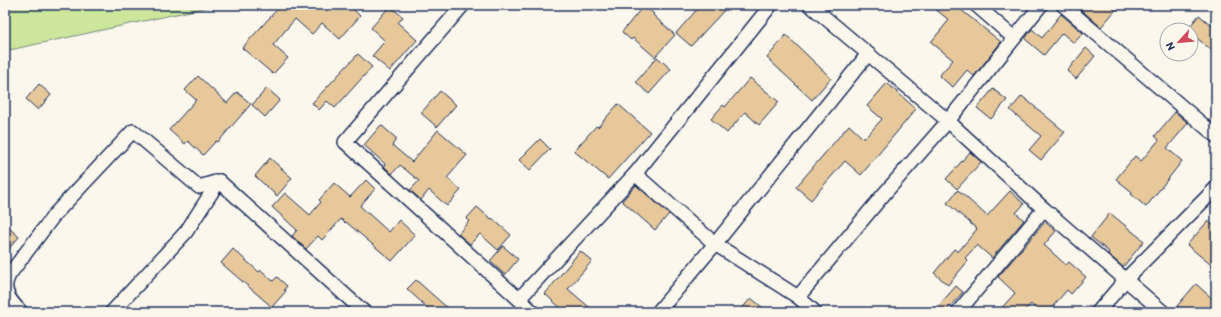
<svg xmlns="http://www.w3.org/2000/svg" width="1221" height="317" font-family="Itim,sans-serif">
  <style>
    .green { fill: #cce69c; stroke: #748a7d }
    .building { fill: #e7c89a; stroke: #1b2f5e }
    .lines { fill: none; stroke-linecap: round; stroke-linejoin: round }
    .minor-casing { stroke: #1b2f5e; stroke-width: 16 }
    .minor { stroke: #fbf7ec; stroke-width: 13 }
  </style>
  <rect width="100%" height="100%" fill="#fbf7ec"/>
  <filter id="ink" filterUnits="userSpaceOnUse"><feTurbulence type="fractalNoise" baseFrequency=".025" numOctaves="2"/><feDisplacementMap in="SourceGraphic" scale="8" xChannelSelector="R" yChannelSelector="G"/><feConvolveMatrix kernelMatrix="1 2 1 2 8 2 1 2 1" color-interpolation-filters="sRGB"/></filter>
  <g filter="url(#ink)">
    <path class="green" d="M5,5h213l-213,46z"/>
    <g class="building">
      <path d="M281,5h68l11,11 -20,23 -18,-16 -10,11 -17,-15 -22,26 15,13 -15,16 -31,-26z"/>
      <path d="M644,5l10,9 -1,1 22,20 -20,22 -22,-19 -2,2 -9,-8z"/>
      <path d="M701,5h28l-38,41 -15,-13z"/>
      <path d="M930,5h25l46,37 -27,34 -7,-6 -14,17 -14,-11 14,-16 -22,-18 18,-22z"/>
      <path d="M1080,5h40l-19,22 -23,-20z"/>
      <path d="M390,6l13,11 -5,6 19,17 -27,31 -18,-15 13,-15 -14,-13z"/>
      <path d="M1061,14l22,19 -9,10 -12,-10 -18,22 -19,-16 7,-10 10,9z"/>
      <path d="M1199,15l17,14v25l-25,-21v-3h-4z"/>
      <path d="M786,35l45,43 -19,22 -45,-42z"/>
      <path d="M1086,48l9,8 -19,23 -9,-8z"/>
      <path d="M358,54l14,13 -37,41 -8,-7 -8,9 -7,-7z"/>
      <path d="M657,57l14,12 -22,25 -13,-12z"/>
      <path d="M198,76l29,27 10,-11 14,12 -33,38 -2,-1 -13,14 -15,-14 -3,3 -16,-14 27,-30 -11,-10z"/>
      <path d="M750,78l29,24 -20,23 -14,-13 -18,21 -16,-14 12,-14 2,2z"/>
      <path d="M887,83l29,26 -55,66 -16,-14 -34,39 -15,-13 53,-62 15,14 18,-20 -15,-13z"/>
      <path d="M39,84l12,11 -13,15 -12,-11z"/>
      <path d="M267,88l13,12 -15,17 -13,-12z"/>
      <path d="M993,89l14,11 -16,19 -14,-11z"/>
      <path d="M440,91l16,14 -19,22 -16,-14z"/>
      <path d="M1022,96l43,36 -24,28 -12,-10 12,-14 -31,-26z"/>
      <path d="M618,104l32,28 -42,47 -34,-28 22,-25 2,1z"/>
      <path d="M1175,112l13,11 -21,25 15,13 -36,46 -15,-13 1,-2 -16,-13 19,-23 6,5 18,-21 -4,-4z"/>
      <path d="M381,125l16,14 -5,6 20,17 26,-32 29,25 -20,23 14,12 -14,16 -18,-16 -8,10 -11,-10 9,-9 -19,-16 -8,9 -8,-8 1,-2 -21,-19z"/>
      <path d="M540,139l10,10 -20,21 -11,-10z"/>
      <path d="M970,152l11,10 -24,27 -11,-10z"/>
      <path d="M270,158l22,20 -15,18 -22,-20z"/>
      <path d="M366,180l9,9 -15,17 29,26 10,-12 16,15 -23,26 -46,-39 -1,1 -4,-4 -19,21 -4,-4 -12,13 -14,-13 5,-6 -25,-23 13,-14 25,22 11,-13 -2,-2 15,-17 16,14z"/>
      <path d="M636,185l33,29 -14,16 -33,-29z"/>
      <path d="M958,190l29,26 23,-25 14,13 -8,9 8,7 -32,38 -15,-13 -12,13 3,3 -20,24 -14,-12 20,-24 4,3 19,-23 -30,-26z"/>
      <path d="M477,207l14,12 1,-1 19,17 -13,15 -18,-16 -10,10 -12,-10 11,-13 -3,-2z"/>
      <path d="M1110,213l34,28 -21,26 -15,-13 1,-2 -18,-15z"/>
      <path d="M1208,221l8,7v41l-29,-24z"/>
      <path d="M1045,222l11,9 -12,14 22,20 3,-3 17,15 -15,17 -4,-4 -19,22h-9l-8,-8 -8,8h-25l17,-19 -17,-16z"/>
      <path d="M5,224l14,13 -14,16z"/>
      <path d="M503,246l15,13 -13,16 -15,-14z"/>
      <path d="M233,249l26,23 2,-2 12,11 4,-4 10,9 -3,4 2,1 -14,16 -51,-44z"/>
      <path d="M580,251l12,10 -24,28 27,23h-30l-20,-18z"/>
      <path d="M416,280l36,32h-20l-25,-23z"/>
      <path d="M1196,284l20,18v10h-32l-7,-6z"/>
      <path d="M956,286l7,6 -18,20h-12z"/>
      <path d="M751,298l17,14h-29z"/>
    </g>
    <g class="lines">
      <defs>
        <g id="minor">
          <path d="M463,5l-118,137 188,170"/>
          <path d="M810,5l138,116 96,88 119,103"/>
          <path d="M976,5l38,33"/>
          <path d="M1063,5l153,131"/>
          <path d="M635,174l80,70 83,53 17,15"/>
          <path d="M798,297l86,-103 64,-73 93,-116"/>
          <path d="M519,299l116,-125 136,-169"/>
          <path d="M21,312c-7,-7 -17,-17 -15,-28 0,-3 2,-6 3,-9l46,-61 78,-83 66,56 20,-6 145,131"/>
          <path d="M112,312l74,-80 33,-51"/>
          <path d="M658,312l57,-68 153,-190"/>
          <path d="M958,312l86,-103"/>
          <path d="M1098,312l28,-33 90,-91"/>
        </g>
      </defs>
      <use href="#minor" class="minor-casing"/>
      <use href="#minor" class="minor"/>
    </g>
  </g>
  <rect width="1221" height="317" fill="none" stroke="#fbf7ec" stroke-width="20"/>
  <rect x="10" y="10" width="1201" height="297" fill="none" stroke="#1b2f5e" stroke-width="1.5" filter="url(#ink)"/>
  <g transform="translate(1179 42) rotate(243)"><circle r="19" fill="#fbf7ec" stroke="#a1a7b3"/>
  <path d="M0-3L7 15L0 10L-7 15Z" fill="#d1495b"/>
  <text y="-6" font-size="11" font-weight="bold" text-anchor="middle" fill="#1b2f5e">N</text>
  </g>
</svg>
